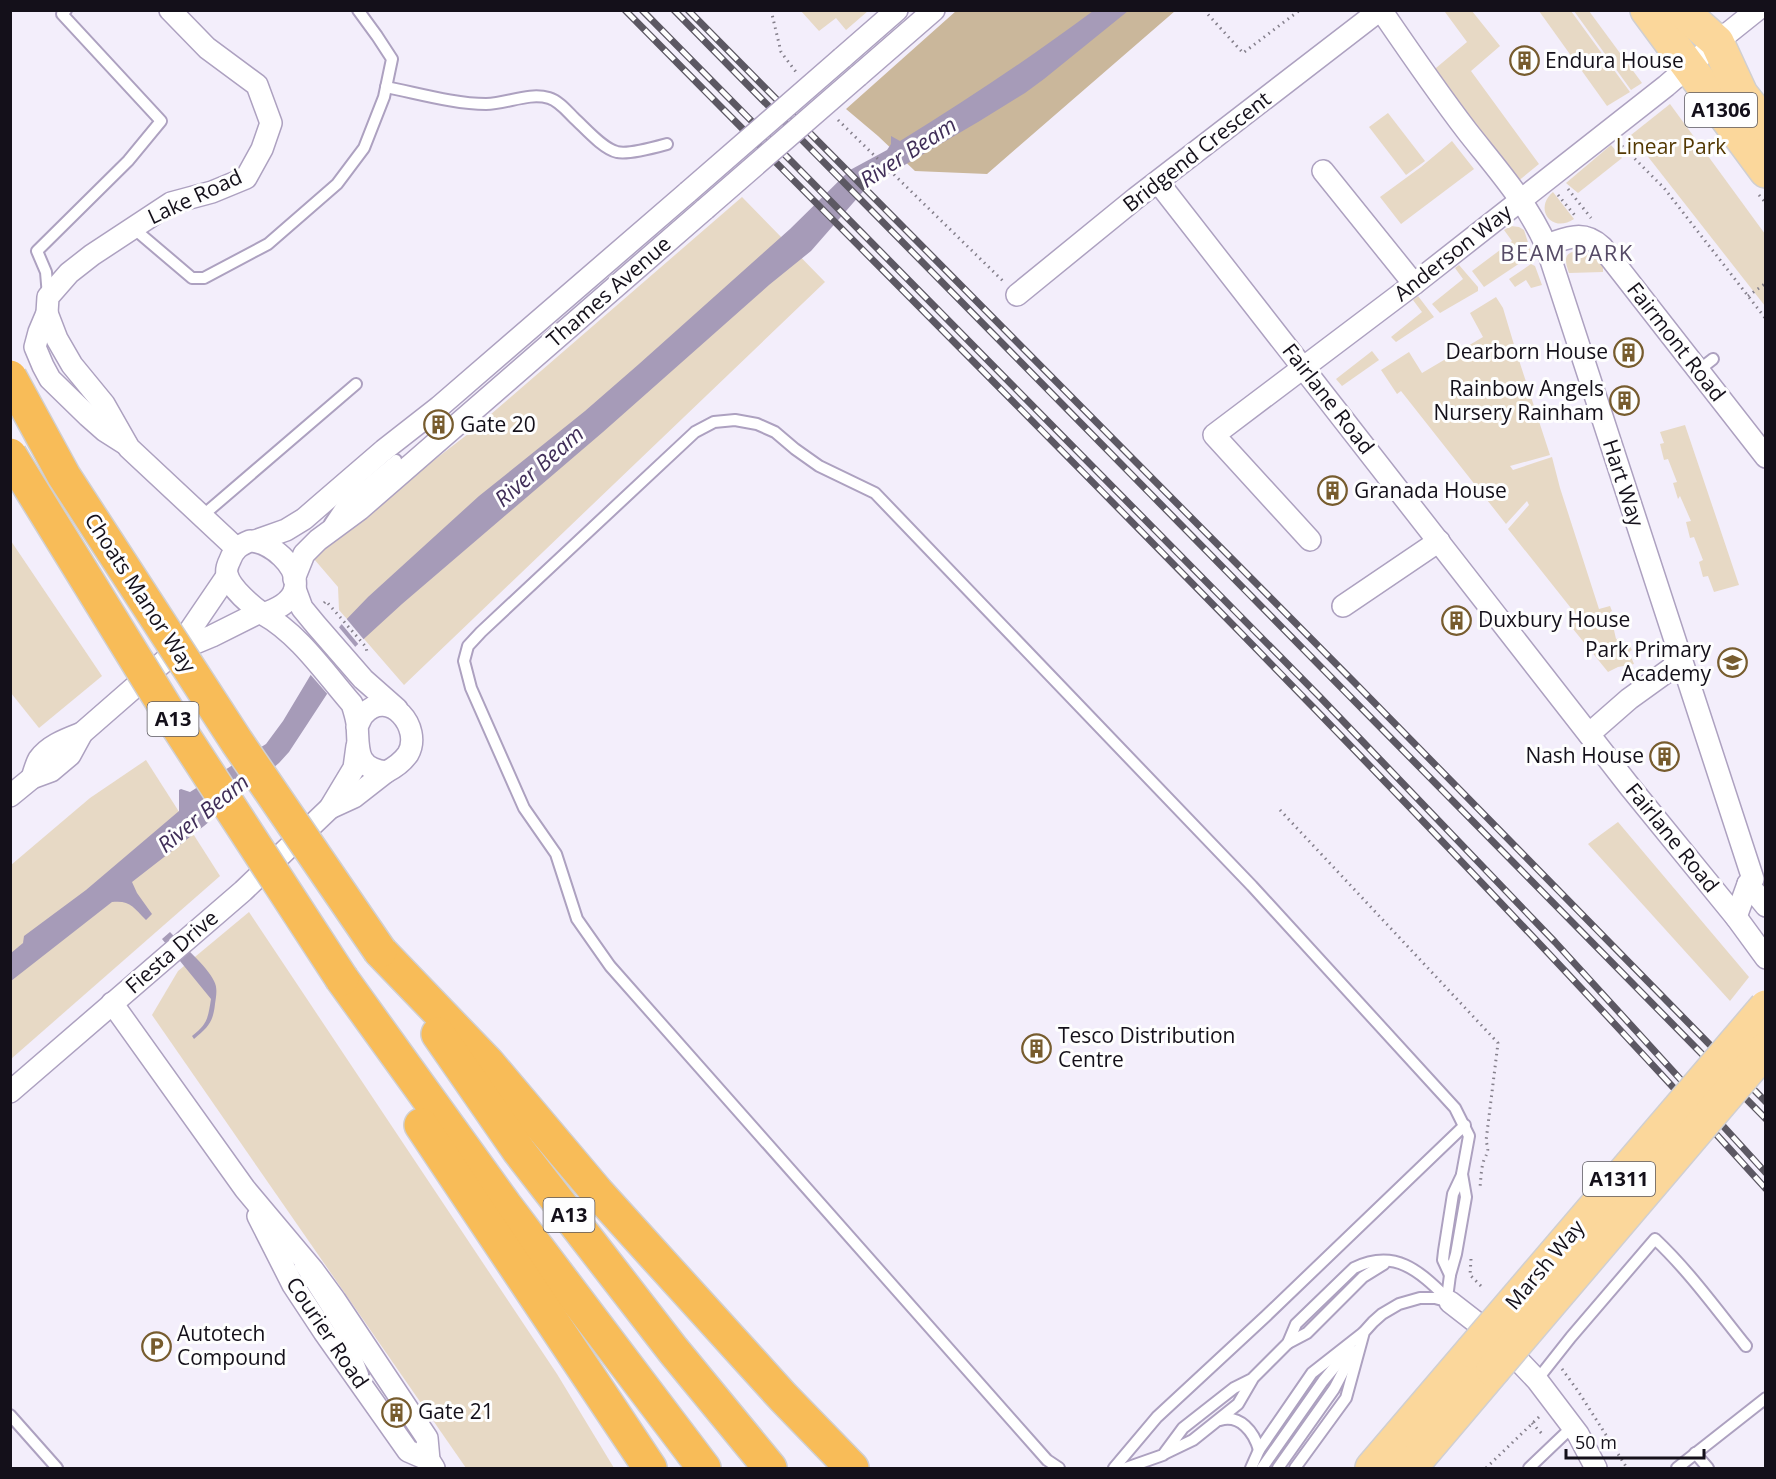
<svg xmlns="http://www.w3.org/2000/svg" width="1776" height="1479" font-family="'Open Sans',sans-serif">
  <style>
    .green { fill: #e7d9c5 }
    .forest { fill: #cab79b }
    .water { fill: #a69bb8 }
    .pier { fill: #f3eefb }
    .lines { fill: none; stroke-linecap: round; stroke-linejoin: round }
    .lane-casing { stroke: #ada1c0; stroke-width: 14 }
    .street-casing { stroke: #ada1c0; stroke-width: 24 }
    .primary-casing { stroke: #d0cfd1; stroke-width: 36 }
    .highway-casing { stroke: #d0cfd1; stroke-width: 36 }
    .path { stroke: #847f8b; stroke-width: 3; stroke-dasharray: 1.5 4.5; stroke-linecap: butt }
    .lane { stroke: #fff; stroke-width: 10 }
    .street { stroke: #fff; stroke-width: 21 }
    .primary { stroke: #fbd79b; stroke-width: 33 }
    .highway { stroke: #f8bc58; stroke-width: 33 }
    .rail-casing { stroke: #5c5863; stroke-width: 7 }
    .rail { stroke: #fefefe; stroke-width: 4.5; stroke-dasharray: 14; stroke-linecap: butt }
    .street-bridge-casing { stroke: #ada1c0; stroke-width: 24; stroke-linecap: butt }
    .primary-bridge-casing { stroke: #d0cfd1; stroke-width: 36; stroke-linecap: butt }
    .highway-bridge-casing { stroke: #d0cfd1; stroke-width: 36; stroke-linecap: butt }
    .street-bridge { stroke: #fff; stroke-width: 21 }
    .primary-bridge { stroke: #fbd79b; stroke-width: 33 }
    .highway-bridge { stroke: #f8bc58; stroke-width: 33 }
    .labels { text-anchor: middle; stroke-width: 6; stroke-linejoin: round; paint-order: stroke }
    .shield { fill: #fefefe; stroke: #5a575e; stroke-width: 1.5 }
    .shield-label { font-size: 20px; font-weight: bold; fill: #14101a }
    .poi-label { font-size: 21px; fill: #14101a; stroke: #fefefe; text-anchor: start }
    .park-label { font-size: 21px; fill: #533802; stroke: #fefefe }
    .street-label { font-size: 21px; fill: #14101a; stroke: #fefefe }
    .water-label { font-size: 22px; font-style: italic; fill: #402e58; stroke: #fefefe }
    .neighbourhood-label { font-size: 22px; letter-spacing: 1.5px; fill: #564b66; stroke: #fefefe }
  </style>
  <rect width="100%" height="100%" fill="#f3eefb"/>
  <g class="green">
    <path d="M801,11h67l-22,19 -10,-12 -17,13z"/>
    <path d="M1447,11h25l28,35 -29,25 68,93 -22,18 -87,-109 37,-31 -22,-30z"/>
    <path d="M1539,11h32l59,81 -23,14z"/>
    <path d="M1574,11h15l53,72 -11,7z"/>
    <path d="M1670,104l95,130v72l-134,-171z"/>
    <path d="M1388,113l37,48 -19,14 -37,-48z"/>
    <path d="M1452,141l22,28 -73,55 -21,-27 41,-30z"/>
    <path d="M1611,145l11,13 -44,35 -12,-10z"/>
    <path d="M1553,192l21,27c-22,15 -41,-10 -21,-27z"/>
    <path d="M742,197l83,85 -421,403 -65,-75 -1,-23 -24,-28 28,-28 126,-97z"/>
    <path d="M1511,226l8,1 5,3 8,25 -48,32 -12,-16 40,-30 -8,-11z"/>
    <path d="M1582,249l9,4 12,14v5l-34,1c-6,-17 -4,-20 13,-24z"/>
    <path d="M1531,264l4,2 7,19 -11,3 -5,-8 -11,7 -6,-8z"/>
    <path d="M1459,265l19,22v4l-38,22 -8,-9 31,-25 -8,-11z"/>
    <path d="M1418,296l16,21 -38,25 -5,-5 31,-25 -9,-12z"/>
    <path d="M1496,297l7,11 12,40 35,107 -40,11 3,4 39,-13 8,31 39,121 11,-3 2,5 -2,1 6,27 4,-1 2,7 7,-1 3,6 -3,2 5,12 -16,3 -10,5 -39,-48 9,-7 -70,-88 21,-24 -2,-4 -21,23 -105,-133 -4,3 -16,-24 28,-18 13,21 61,-36 -13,-24z"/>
    <path d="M1372,351l7,9 -37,26 -6,-7z"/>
    <path d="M1685,425l54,160 -25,7 -6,-16 -5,1 -4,-15 4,-2 -9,-23 -4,1 -4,-16 5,-1 -11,-25 -2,3 -5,-16 4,-1 -9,-23 -4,1 -4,-16 4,-1 -4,-11z"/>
    <path d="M11,541l91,135 -63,52 -28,-35z"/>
    <path d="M146,760l74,116 -209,183v-194l79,-67z"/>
    <path d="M1618,822l131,155 -19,24 -142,-157z"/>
    <path d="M249,912l308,462 57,94h-148l-314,-453 26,-44z"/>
  </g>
  <path class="forest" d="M956,11h219l-188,163 -72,-3 -37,-35 -32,-27z"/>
  <g class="water">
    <path d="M1093,11h35l-84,68 -19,14 -47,29 -111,65 -56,64 -42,34 -166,147 -201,172 -47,43 -28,47 -38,58 -10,11 -75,63 -72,56 5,11 15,21 -6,6c-13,-13 -16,-20 -34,-18l-101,79v-28l12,-10 1,-7 62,-46 93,-79v-21l2,-1 9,3 76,-48 17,-23 57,-95 28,-29 111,-101 106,-85 54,-47 151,-135 60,-59 37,-20 4,-6v-8l9,5c67,-41 131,-84 193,-130z"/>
    <path d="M170,932c12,13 37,34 44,49 4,7 2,16 1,23 -2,19 -7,23 -21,35l-2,-3c16,-12 16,-19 19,-37l-49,-60z"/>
  </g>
  <g class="pier">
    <path d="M345,617l20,24 -5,5 -20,-24z"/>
    <path d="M337,625l20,24 -27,48 -21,-24z"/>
  </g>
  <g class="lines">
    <defs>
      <g id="lane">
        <path d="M386,87c31,6 69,17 100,17 21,0 42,-12 63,-6 10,3 18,13 25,20 11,10 29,31 43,34 11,3 39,-5 50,-8"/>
        <path d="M132,227l60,51h12l64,-34 69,-60 27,-36 20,-51 8,-38 -15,-23 -19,-26"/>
        <path d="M48,296l-2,-24 -9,-21 91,-90 33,-40 -99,-107 4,-4"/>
        <path d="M1699,370l14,-11"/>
        <path d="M201,517l155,-133"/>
        <path d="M330,523l12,-18 54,-45"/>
        <path d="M300,1266l53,83 10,25"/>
        <path d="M1450,1275l-7,-15 1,-9 9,-57 9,-19"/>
        <path d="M1288,1343l19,-10 56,-56 21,-13"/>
        <path d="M1537,1380l34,-43 84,-98c34,32 62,71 91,107"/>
        <path d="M10,1415l47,53"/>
        <path d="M1220,1420c20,-6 34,12 39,30"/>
        <path d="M1166,1453l27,-13 45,-36 14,-24"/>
        <path d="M1695,1453l13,15"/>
        <path d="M1059,1468l-12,-8 -437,-494 -33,-47 -21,-65 -32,-46 -53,-120 -7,-27 4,-15 13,-14 214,-200 19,-10 21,-2 22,4 18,8 20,17 24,17 56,27 377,393 203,222 14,28 -7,38 4,23 -10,57 -6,21 -3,23 3,4"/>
        <path d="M1114,1468l43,-51 109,-101 199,-191"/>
        <path d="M1126,1468l37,-13 20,-27 51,-40 18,-9 36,-36 8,-19 58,-56c41,-20 65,3 93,30"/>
        <path d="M1251,1468l8,-18 53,-77 51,-40"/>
        <path d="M1262,1468l61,-87 25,-30"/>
        <path d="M1278,1468l56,-79 20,-38"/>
        <path d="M1295,1468l51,-70 18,-66 9,-10 9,-8 17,-10 21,-6h15l15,4"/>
        <path d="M1529,1468l43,-41"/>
        <path d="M1677,1468l89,-70"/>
      </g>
      <g id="street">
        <path d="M1381,10c28,41 56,82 86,121 29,37 60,71 79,114l207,634 -5,5 -12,33"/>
        <path d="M842,58l55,-48"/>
        <path d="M858,76l76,-66"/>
        <path d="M1323,171l91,113"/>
        <path d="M1158,182l472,605 106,130 30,41"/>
        <path d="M1546,245c22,-7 37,-16 56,2l164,210"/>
        <path d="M1017,295l119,-97 244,-188"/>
        <path d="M47,313l10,26 15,26 32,39 25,44 107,100"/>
        <path d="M127,445l-22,-14 -17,-15 -38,-37 -7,-13 -8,-19 4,-15 8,-19 1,-16 21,-24 23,-18 79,-52 41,-11 34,-14 16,-29 9,-26 -14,-38 -50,-37 -37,-38"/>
        <path d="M1310,540l-96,-105 200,-151 252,-198 51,-44 40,-32"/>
        <path d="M250,541c21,1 49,25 45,47 -3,15 -20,22 -32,26 -11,-8 -33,-26 -36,-40 -1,-4 1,-10 3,-14 4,-11 10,-15 20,-19z"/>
        <path d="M255,541l31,-11 18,-11 15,-13 65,-56 55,-43 249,-215"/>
        <path d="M294,579l10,-25 14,-14 42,-31 345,-300"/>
        <path d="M295,589l7,19 14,17 47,54 34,30"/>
        <path d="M1343,606l96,-65"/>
        <path d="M263,614c36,20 62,59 89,90 2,6 4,13 5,19 2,25 -3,45 29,49 8,-4 17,-11 22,-18 15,-26 -19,-67 -44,-40 -3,3 -5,9 -7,13"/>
        <path d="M176,651l36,-15 48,-24"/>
        <path d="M1589,734l40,-35 43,-31 8,-15"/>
        <path d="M32,778c2,-6 4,-14 7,-19 10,-14 28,-20 43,-26"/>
        <path d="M10,796l22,-18 19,-7 19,-16 12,-22 94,-82 51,-75"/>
        <path d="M330,808l24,-11 32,-25"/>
        <path d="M1748,884l18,22"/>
        <path d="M112,1003l133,186 68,81 22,30 92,138 2,22 5,8"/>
        <path d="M10,1092l233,-201 87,-83 24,-40 3,-22"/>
        <path d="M258,1216l35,69 31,47 84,119 21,9"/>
        <path d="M1450,1302l49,38 38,40 41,54 18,34"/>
      </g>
      <g id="primary">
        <path d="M1647,10l119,161"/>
        <path d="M1681,10l36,32 24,52 25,32"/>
        <path d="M1372,1468l100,-117"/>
        <path d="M1410,1468l83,-98"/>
      </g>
      <g id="highway">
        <path d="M380,951l108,112 109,129 68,75 118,130 69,71"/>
        <path d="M342,979l163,226 199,263"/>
        <path d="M438,1034l81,117 154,199 97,118"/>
        <path d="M421,1125l229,343"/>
      </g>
    </defs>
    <use href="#lane" class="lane-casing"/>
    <use href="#street" class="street-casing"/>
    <use href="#primary" class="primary-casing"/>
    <use href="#highway" class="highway-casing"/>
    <g class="path">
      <path d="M771,10l10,42 15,20"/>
      <path d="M1204,10l39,43 57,-43"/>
      <path d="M838,120l165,161"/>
      <path d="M1622,146l42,42 102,131"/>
      <path d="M1568,189l23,29"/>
      <path d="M1558,195l19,23"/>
      <path d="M1759,195l7,8"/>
      <path d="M1748,296l18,-13"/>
      <path d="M324,603l2,-2 40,46 1,5"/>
      <path d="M1280,810l218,233 -12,98c3,10 2,10 -2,19 -3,8 -3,19 -4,27"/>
      <path d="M1471,1259l-1,16 13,13"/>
      <path d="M1562,1369l16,22 49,77"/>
      <path d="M1532,1423l12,13"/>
      <path d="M1486,1468l54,-52"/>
    </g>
    <use href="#lane" class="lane"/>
    <use href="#street" class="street"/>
    <use href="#primary" class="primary"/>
    <use href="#highway" class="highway"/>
    <defs>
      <g id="rail">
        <path d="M625,10c384,389 774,773 1141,1179"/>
        <path d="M642,10l677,686 236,246 211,231"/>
        <path d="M674,10l1092,1109"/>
        <path d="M688,10l667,673 411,419"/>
      </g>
    </defs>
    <use href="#rail" class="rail-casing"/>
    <use href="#rail" class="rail"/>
    <defs>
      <g id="street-bridge">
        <path d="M688,192l154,-134"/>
        <path d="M705,209l153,-133"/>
      </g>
      <g id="primary-bridge">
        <path d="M1472,1351l294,-344"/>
        <path d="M1493,1370l273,-321"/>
      </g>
      <g id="highway-bridge">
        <path d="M10,377l54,99 173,266 143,209"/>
        <path d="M10,455l162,263 170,261"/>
      </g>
    </defs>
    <use href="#street-bridge" class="street-bridge-casing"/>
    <use href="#primary-bridge" class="primary-bridge-casing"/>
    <use href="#highway-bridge" class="highway-bridge-casing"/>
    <use href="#street-bridge" class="street-bridge"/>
    <use href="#primary-bridge" class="primary-bridge"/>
    <use href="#highway-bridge" class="highway-bridge"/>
  </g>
  <defs>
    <symbol id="building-ring" viewBox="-11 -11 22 22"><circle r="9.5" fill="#fefefe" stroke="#775c2e" stroke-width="1.5"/><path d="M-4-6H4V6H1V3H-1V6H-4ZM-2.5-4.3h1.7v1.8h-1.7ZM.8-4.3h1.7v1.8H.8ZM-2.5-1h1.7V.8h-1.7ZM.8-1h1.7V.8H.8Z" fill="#775c2e"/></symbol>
    <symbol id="school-ring" viewBox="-11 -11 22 22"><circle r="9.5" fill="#fefefe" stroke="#775c2e" stroke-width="1.5"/><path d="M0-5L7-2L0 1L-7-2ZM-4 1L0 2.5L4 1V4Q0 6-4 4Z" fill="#775c2e"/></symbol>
    <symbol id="parking-ring" viewBox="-11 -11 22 22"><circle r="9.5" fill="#fefefe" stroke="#775c2e" stroke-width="1.5"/><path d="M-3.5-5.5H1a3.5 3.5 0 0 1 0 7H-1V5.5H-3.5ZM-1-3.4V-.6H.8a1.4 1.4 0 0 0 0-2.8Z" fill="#775c2e"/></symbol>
  </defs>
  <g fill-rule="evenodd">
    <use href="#building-ring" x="1508" y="44" width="33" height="33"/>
    <use href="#building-ring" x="1612" y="336" width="33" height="33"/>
    <use href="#building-ring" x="1608" y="384" width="33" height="33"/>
    <use href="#building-ring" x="422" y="408" width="33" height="33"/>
    <use href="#building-ring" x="1316" y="474" width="33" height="33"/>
    <use href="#building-ring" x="1440" y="604" width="33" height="33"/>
    <use href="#school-ring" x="1716" y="646" width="33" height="33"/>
    <use href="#building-ring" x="1648" y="740" width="33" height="33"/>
    <use href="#building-ring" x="1020" y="1032" width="33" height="33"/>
    <use href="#parking-ring" x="140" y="1330" width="33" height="33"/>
    <use href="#building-ring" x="380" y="1396" width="33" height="33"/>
  </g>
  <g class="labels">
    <g class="shield">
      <rect x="1685" y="93" width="72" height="34" rx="4.5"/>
      <rect x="147.5" y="702" width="51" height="34" rx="4.5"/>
      <rect x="1583" y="1162" width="72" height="34" rx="4.5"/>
      <rect x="543.5" y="1198" width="51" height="34" rx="4.5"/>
    </g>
    <g class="shield-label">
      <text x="1721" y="117">A1306</text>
      <text x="173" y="726">A13</text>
      <text x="1619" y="1186">A1311</text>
      <text x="569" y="1222">A13</text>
    </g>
    <g class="poi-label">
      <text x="1545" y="68">Endura House</text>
      <text x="1608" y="359" text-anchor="end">Dearborn House</text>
      <text x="1604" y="396" text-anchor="end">Rainbow Angels<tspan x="1604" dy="24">Nursery Rainham</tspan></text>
      <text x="460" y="432">Gate 20</text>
      <text x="1354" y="498">Granada House</text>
      <text x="1478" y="627">Duxbury House</text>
      <text x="1711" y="657" text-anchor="end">Park Primary<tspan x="1711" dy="24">Academy</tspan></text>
      <text x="1644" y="763" text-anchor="end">Nash House</text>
      <text x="1058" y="1043">Tesco Distribution<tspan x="1058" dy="24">Centre</tspan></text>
      <text x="177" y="1341">Autotech<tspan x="177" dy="24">Compound</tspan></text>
      <text x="418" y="1419">Gate 21</text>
    </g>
    <g class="park-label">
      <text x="1671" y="154">Linear Park</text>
    </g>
    <g class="street-label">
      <text transform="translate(1197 152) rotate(-38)" y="7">Bridgend Crescent</text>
      <text transform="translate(195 197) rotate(-25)" y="7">Lake Road</text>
      <text transform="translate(1453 253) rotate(-38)" y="7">Anderson Way</text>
      <text transform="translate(609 292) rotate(-41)" y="7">Thames Avenue</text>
      <text transform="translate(1676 342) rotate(52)" y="7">Fairmont Road</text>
      <text transform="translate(1328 399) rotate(52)" y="7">Fairlane Road</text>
      <text transform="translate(1623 483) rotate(72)" y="7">Hart Way</text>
      <text transform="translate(140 593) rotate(57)" y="7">Choats Manor Way</text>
      <text transform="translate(1672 838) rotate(51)" y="7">Fairlane Road</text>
      <text transform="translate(172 952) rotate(-41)" y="7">Fiesta Drive</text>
      <text transform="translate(1545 1265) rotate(-50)" y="7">Marsh Way</text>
      <text transform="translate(327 1333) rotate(56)" y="7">Courier Road</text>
    </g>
    <g class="water-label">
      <text transform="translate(908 152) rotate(-33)" y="8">River Beam</text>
      <text transform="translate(539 466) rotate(-41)" y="8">River Beam</text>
      <text transform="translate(203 813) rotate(-39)" y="8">River Beam</text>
    </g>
    <g class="neighbourhood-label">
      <text x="1567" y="261">BEAM PARK</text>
    </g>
  </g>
  <rect width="1776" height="1479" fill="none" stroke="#14101a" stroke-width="24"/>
  <path d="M1566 1449v9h138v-9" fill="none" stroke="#14101a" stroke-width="3"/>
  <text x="1575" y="1449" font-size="18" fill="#14101a" stroke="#fefefe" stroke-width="4.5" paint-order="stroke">50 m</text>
</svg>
